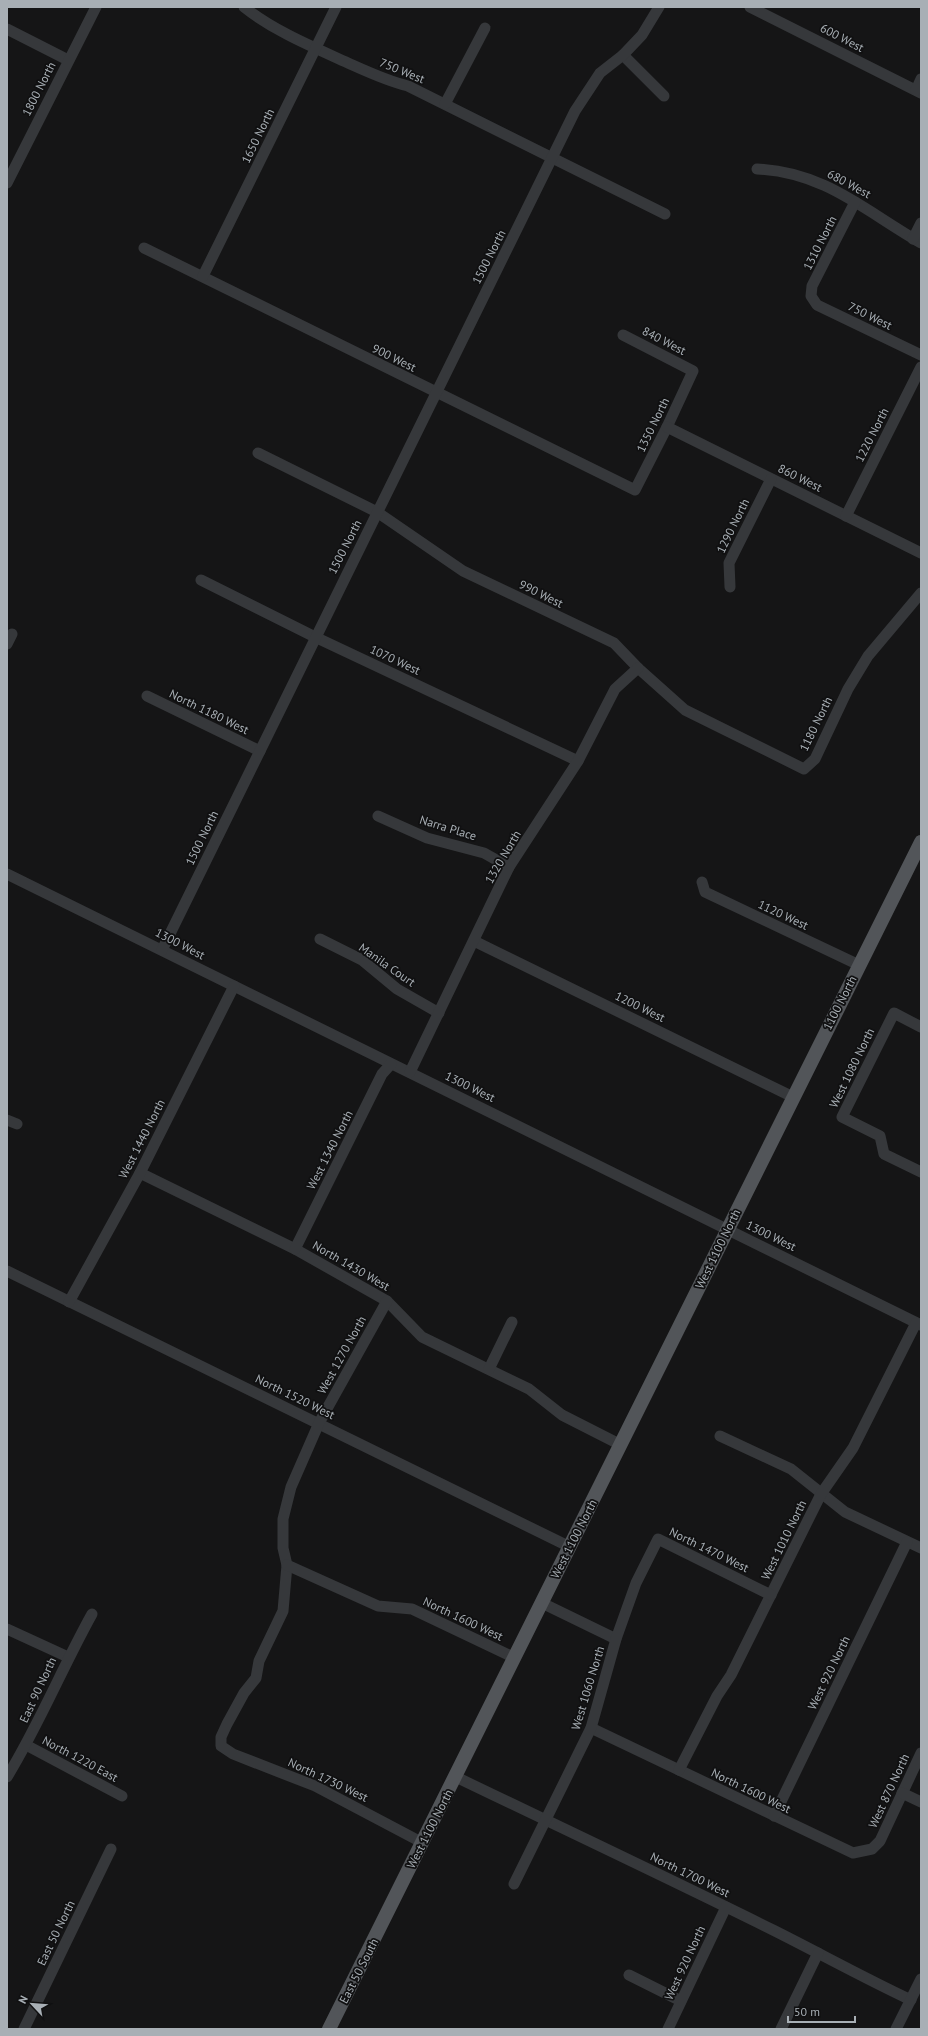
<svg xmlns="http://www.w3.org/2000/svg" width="928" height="2036" font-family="'PT Sans',sans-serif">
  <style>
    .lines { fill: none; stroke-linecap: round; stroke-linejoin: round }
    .minor { stroke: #36383b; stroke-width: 11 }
    .major { stroke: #525559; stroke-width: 14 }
    .labels { text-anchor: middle; stroke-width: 3.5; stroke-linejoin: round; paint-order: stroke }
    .street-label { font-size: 12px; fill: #a8afb5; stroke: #101011 }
  </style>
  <rect width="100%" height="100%" fill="#151516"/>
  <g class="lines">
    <g class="minor">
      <path d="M244,7c30,24 69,40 104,56 20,9 39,18 60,23l257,128"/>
      <path d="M750,7l171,86"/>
      <path d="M7,29l61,31"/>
      <path d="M623,55l41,41"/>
      <path d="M916,90l5,-11"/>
      <path d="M445,104l40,-76"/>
      <path d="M757,169c68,3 108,42 164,74"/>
      <path d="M7,183l89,-176"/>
      <path d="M855,202l-43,84 -1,10 6,9 104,50"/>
      <path d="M913,239l8,-16"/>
      <path d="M144,248l491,242 32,-63 26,-56 -70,-36"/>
      <path d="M203,276l133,-269"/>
      <path d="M667,427l254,126"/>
      <path d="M258,453l119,59 86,59 151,72 24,25 47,42 119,59 11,-10 33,-70 20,-33 53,-63"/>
      <path d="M846,516l75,-149"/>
      <path d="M201,580l114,57 263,124"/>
      <path d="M730,587l-1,-24 42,-84"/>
      <path d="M7,644l5,-10"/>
      <path d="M147,696l113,55"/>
      <path d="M378,816l49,22 57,15 25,14"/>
      <path d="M7,874l914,451"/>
      <path d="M702,882l3,10 154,73"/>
      <path d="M320,939l42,21 35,29 42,24"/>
      <path d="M474,941l319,156"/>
      <path d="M162,950l413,-839 25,-38 23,-18 19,-20 17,-28"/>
      <path d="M921,1027l-27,-14 -52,104 38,19 4,18 37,18"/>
      <path d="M410,1072l99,-205 69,-106 37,-72 23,-21"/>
      <path d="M7,1120l10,4"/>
      <path d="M140,1173l155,76 92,52 35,36 107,52 33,26 59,30"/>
      <path d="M295,1249l87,-175 9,-10"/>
      <path d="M7,1271l563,276"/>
      <path d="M387,1301l-68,122 -28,64 -8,32v29l4,17 -4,46 -24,50 -3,17 -12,15 -17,31 -6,13v9l12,8 82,32 108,57"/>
      <path d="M69,1302l71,-129 94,-187"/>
      <path d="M489,1369l23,-47"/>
      <path d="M720,1436l71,33 54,43 76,36"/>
      <path d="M287,1565l91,41 34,3 103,49"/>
      <path d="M542,1603l74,36"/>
      <path d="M7,1629l61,28"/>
      <path d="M591,1728l262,125 19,-4 8,-8 41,-88"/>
      <path d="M26,1745l96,51"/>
      <path d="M679,1770l38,-74 14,-21 90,-181 32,-46 63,-125"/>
      <path d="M7,1777c32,-52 55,-109 85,-163"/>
      <path d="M456,1777c106,51 212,101 317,153 46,23 91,48 138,70"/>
      <path d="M902,1793l19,9"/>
      <path d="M774,1816l133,-274"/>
      <path d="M514,1884l77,-156 25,-89 20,-56 22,-44 113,56"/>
      <path d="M629,1975l52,26"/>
      <path d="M24,2029l87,-180"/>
      <path d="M668,2029l58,-122"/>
      <path d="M781,2029l37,-76"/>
      <path d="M896,2029l25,-50"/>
    </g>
    <path class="major" d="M329,2029l592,-1187"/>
  </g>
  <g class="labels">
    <g class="street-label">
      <text transform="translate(842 38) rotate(27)" y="4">600 West</text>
      <text transform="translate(402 71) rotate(22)" y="4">750 West</text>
      <text transform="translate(39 89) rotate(-63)" y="4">1800 North</text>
      <text transform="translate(258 136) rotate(-64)" y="4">1650 North</text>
      <text transform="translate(849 184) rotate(28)" y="4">680 West</text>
      <text transform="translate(820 243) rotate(-63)" y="4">1310 North</text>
      <text transform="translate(489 257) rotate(-63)" y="4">1500 North</text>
      <text transform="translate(870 316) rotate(26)" y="4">750 West</text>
      <text transform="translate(664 341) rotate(27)" y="4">840 West</text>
      <text transform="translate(394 358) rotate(26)" y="4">900 West</text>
      <text transform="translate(653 425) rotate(-64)" y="4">1350 North</text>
      <text transform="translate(872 435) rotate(-63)" y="4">1220 North</text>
      <text transform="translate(800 478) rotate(26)" y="4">860 West</text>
      <text transform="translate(733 526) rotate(-64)" y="4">1290 North</text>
      <text transform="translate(345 547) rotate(-63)" y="4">1500 North</text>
      <text transform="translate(541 594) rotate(26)" y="4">990 West</text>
      <text transform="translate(395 660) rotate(25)" y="4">1070 West</text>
      <text transform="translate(209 712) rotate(26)" y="4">North 1180 West</text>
      <text transform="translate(816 724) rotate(-64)" y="4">1180 North</text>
      <text transform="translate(448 828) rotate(17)" y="4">Narra Place</text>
      <text transform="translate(202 838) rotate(-64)" y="4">1500 North</text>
      <text transform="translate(503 857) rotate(-60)" y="4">1320 North</text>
      <text transform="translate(783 915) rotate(25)" y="4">1120 West</text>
      <text transform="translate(180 944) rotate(27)" y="4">1300 West</text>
      <text transform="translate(387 965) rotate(35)" y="4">Manila Court</text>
      <text transform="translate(840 1003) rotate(-63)" y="4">1100 North</text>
      <text transform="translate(640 1007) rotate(26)" y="4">1200 West</text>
      <text transform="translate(852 1068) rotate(-64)" y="4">West 1080 North</text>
      <text transform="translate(470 1087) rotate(26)" y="4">1300 West</text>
      <text transform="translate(142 1139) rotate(-63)" y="4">West 1440 North</text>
      <text transform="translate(330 1150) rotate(-63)" y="4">West 1340 North</text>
      <text transform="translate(771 1236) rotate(26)" y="4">1300 West</text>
      <text transform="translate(718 1249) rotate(-64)" y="4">West 1100 North</text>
      <text transform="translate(351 1266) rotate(30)" y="4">North 1430 West</text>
      <text transform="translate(342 1355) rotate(-61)" y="4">West 1270 North</text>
      <text transform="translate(295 1397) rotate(26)" y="4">North 1520 West</text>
      <text transform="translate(574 1539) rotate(-63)" y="4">West 1100 North</text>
      <text transform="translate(784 1540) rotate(-64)" y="4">West 1010 North</text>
      <text transform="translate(709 1550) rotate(26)" y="4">North 1470 West</text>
      <text transform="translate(463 1619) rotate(25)" y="4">North 1600 West</text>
      <text transform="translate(829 1673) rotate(-64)" y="4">West 920 North</text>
      <text transform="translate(588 1688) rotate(-73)" y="4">West 1060 North</text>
      <text transform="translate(38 1690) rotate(-65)" y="4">East 90 North</text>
      <text transform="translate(80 1759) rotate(28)" y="4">North 1220 East</text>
      <text transform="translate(328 1780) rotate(25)" y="4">North 1730 West</text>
      <text transform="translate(751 1791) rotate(26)" y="4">North 1600 West</text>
      <text transform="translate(889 1791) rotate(-65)" y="4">West 870 North</text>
      <text transform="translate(430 1829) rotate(-63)" y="4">West 1100 North</text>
      <text transform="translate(690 1875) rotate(26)" y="4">North 1700 West</text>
      <text transform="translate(56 1933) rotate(-64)" y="4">East 50 North</text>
      <text transform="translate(685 1963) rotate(-65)" y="4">West 920 North</text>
      <text transform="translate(359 1971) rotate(-63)" y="4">East 50 South</text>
    </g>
  </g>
  <rect width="928" height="2036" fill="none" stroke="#a8afb5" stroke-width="16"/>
  <g transform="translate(32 2004) rotate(296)" stroke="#101011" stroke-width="3" paint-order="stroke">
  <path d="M0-3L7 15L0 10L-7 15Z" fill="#a8afb5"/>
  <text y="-6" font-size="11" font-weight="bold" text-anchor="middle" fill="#a8afb5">N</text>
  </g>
  <path d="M788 2016v6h67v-6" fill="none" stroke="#a8afb5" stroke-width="2"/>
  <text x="794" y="2016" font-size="12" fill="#a8afb5" stroke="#101011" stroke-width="3" paint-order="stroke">50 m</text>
</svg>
